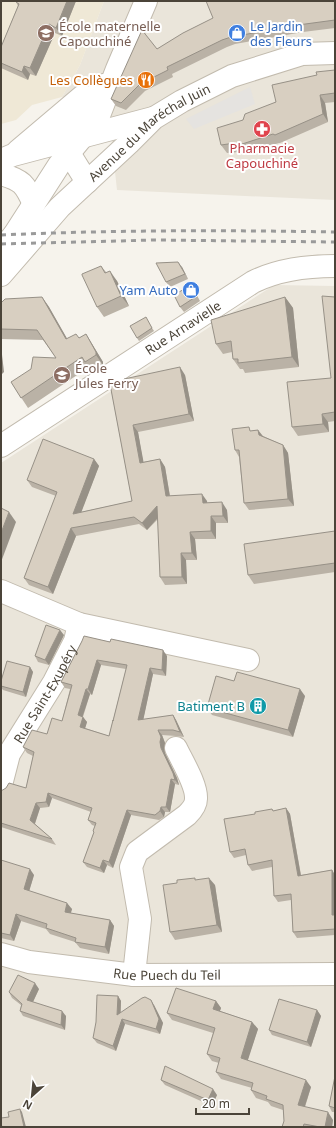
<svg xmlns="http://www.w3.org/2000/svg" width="336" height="1128" font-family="'Noto Sans',sans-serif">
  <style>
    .residential { fill: #eae5da }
    .education { fill: #efe8d6 }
    .parking { fill: #e5e3e0 }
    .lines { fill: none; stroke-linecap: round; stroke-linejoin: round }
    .minor-casing { stroke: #c2bbae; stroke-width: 24 }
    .minor { stroke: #fff; stroke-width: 22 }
    .rail { stroke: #9a9a9a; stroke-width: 3; stroke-dasharray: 5 5; stroke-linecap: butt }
    .wall { fill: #bab2a6; fill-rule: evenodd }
    .shaded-wall { fill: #979187 }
    .building { fill: #d8cfc1; stroke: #979187; fill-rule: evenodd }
    .labels { text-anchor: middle; stroke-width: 4; stroke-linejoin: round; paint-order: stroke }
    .education-label { font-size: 13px; fill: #785e54; stroke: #fff; text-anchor: start }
    .shop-label { font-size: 13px; fill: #366cbe; stroke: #fff; text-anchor: start }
    .food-label { font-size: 13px; fill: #c56008; stroke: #fff; text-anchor: end }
    .street-label { font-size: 13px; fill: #4b4439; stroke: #fff }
    .health-label { font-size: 13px; fill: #be3a42; stroke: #fff }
    .culture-label { font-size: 13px; fill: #0d838f; stroke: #fff; text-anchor: end }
  </style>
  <rect width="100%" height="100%" fill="#f6f3ec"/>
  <g class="residential">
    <path d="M104,1h231v199l-218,-10 -6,-55 -49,-38 18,-32z"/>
    <path d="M274,285l61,1v841h-334v-664z"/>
  </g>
  <path class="education" d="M1,1h103l-24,64 -18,32 -30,8 -16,15 -15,4z"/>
  <path class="parking" d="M250,87l5,17 -61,25 -8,-10z"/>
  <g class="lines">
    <defs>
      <g id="minor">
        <path d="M18,151l65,-55"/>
        <path d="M1,160l12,-5 140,-37"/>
        <path d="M1,174c21,6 24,10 33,30"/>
        <path d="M87,182l-18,-29 -5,-12 11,-20 29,-36"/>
        <path d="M14,235l45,-70 39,-47 19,-49 29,-68"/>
        <path d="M1,250l13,-15 10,-9"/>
        <path id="s1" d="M1,275l59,-68 69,-64 25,-25 28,-17 50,-25 70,-22 33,-1"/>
        <path id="s2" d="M1,446l252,-164c26,-13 54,-16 82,-16"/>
        <path d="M1,591l78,33 169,36"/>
        <path id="s3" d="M1,785l8,-31 45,-72 21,-41 4,-17"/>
        <path id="s4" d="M1,954l28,8 105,13 201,-1"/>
        <path d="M134,975l6,-56 -9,-52 6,-15 50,-37c5,-5 9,-10 9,-16 1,-14 -14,-38 -20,-51"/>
      </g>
    </defs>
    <use href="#minor" class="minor-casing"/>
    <use href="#minor" class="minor"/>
    <g class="rail">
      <path d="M1,235c111,-5 223,-5 334,-3"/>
      <path d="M1,244l154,-4 180,2"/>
    </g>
  </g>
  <g class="wall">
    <path d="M16,1h60l-14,35 -7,-3 -19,43 -6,-2 -2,6 -27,-12v-21l17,-41 -2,-4z"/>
    <path d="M335,1v27l-32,4 -68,12 -8,3 -55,27 1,3 -28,14 -19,19 -10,-4 -5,-7 46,-50z"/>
    <path d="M335,70v32l-10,1 3,19 -48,21h-1l-37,11 -2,-2 -13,1 -6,-8 22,-25z"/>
    <path d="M101,266l5,6 11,9 12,25 -25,11 -7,-10z"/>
    <path d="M182,267l6,12 -18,8 -4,-5z"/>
    <path d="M191,285l3,5 6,11 -16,11 -4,-5z"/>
    <path d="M42,297l7,10 18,32 12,-1 7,-4 17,28v3l-11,7 -3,-5 -61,41 -17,-26 45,-24 -13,-18 -42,-1v-36z"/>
    <path d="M285,297l8,11 6,59 -54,6 -2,-4h-3l-7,-10 -1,-7 -9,2 -7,-10z"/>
    <path d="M335,297v124l-7,1 1,10 -31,4 -6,-9 39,-49z"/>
    <path d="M147,320l7,11 -15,10 -2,-3z"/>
    <path d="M185,375l9,46 -56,11 5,30 17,-3 5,8 5,29 37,5v2l20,7 1,13h-12v16h-21l2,21h-11l1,24 -22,1 -5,-8 -2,-58 -11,11 -8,-6 -63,12 -23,58 -24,-9 -5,-7 32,-82 -24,-9 -5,-7 67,-21 5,7 -18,46 51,-11 -22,-117z"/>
    <path d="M258,430l5,6 20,9 5,8 6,53 -45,4 -5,-7 -5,-46 -4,-7 17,-19z"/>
    <path d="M335,531v41l-81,12 -6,-9z"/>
    <path d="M64,635l-15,30 -11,-3 -3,-6z"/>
    <path d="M82,641l85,15 -1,20 -13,-2 -10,46 30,-5 3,5 8,17 -8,-1 -14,-1 3,8 -1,5 1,5 12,25 2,7 -4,-1 -5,28h-5l-1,5 -5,3 -28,-5 -18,53 -6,-3 -3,8 -17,-6 -4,-5 11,-30 -1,-1 2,-5 -3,-1 -4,-5 3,-8 -39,-14 -3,9 -9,1 -5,16 17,15 4,6 -55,-18v-36l25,-3 7,-32 -6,-3 -4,-6 24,-13 15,-13 8,-32 -5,-1 -4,-6zM101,665l25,4 -17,67 -24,-8 2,-6 -4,-5 7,-23 2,1z"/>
    <path d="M30,667l3,5 -7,25 -23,-7 -2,-3v-6z"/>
    <path d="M234,681l71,15 -12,41 -81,-22 -5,-7z"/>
    <path d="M286,808l4,6 11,61 31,-5 3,5v60l-38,3 -4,-6 -2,-32 -13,2 -4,-6 -2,-29 -20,4 -4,-6 -2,-10 -12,3 -4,-6 25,-38 17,-5 1,2z"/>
    <path d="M1,860l33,15 -5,16 43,18 -1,4 39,7 4,6 -5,28 -29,-6 -5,-6 -25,-8 -4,-5 -25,-8 -7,20 -13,-3z"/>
    <path d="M197,880l18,5 7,47 -47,8 -5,-8z"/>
    <path d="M39,989l-6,13 33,14 -1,14 -42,-14 -3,-5 1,-6 -9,-7 -3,-6z"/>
    <path d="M118,996l3,5v12l33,-8 9,18 -3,11 -35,-10 -9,27 -19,-8 -4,-5z"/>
    <path d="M216,1001l5,7 -1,3 32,11 6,7 -11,32 64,26 -6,20 28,13 -1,7h-50l2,-6 -1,-11 -12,-4 -3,-4 -12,-4 -5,-8 1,-2 -31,-9 -5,-7 3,-9 -7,-2 -5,-7 6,-21 -41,-13 -5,-7z"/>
    <path d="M317,1010l4,6 -10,31 -39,-12 -3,-5z"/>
    <path d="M335,1076v36h-3l-3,-6z"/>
    <path d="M161,1080l56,15 -5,11 -47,-21z"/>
  </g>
  <g class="shaded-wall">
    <path d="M67,1h9l-14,35 -6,-8z"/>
    <path d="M49,24l6,9 -19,43 -6,-8z"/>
    <path d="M24,66l6,8 -2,6 -6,-8z"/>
    <path d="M320,95l5,8 3,19 -5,-8z"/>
    <path d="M178,262l4,5 6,12 -3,-5z"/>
    <path d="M110,271l7,10 12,25 -8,-10z"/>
    <path d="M42,297l7,10 24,42 -7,-10z"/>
    <path d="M285,297l8,11 6,59 -7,-10z"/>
    <path d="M86,334l17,28v3l-7,-10z"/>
    <path d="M1,346l3,26 -3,3z"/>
    <path d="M180,367l5,8 9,46 -5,-7z"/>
    <path d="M322,414l6,8 1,10 -6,-8z"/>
    <path d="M133,425l5,7 7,38 -5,-7z"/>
    <path d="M258,430l6,8 -5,-3z"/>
    <path d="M283,445l5,8 6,53 -6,-7z"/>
    <path d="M94,459l5,7 -21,55 -5,-7z"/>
    <path d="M160,459l5,8 6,36 -5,-7z"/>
    <path d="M202,494l5,7 1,9 -5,-7z"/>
    <path d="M222,502l5,8 1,13 -5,-7z"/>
    <path d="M157,506l5,7 -15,17 -5,-7z"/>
    <path d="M9,512l7,10 -15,40v-29z"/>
    <path d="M211,516l5,7v16l-5,-8z"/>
    <path d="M71,528l5,8 -23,58 -5,-7z"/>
    <path d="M190,532l5,7 2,21 -5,-7z"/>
    <path d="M181,553l5,7 1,24 -5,-7z"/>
    <path d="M60,630l4,5 -15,30 -4,-5z"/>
    <path d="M163,650l4,6 -1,20 -4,-6z"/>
    <path d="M97,660l4,5 -9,30 -4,-6z"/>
    <path d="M30,667l3,5 -7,25 -3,-5z"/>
    <path d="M150,668l3,6 -11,52 -4,-6z"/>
    <path d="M86,689l4,5 -9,27 -3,-6z"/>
    <path d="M300,689l5,7 -12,41 -5,-7z"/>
    <path d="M173,715l3,5 8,17 -4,-5z"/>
    <path d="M83,717l4,5 -3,10 -4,-5z"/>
    <path d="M158,730l4,5 3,8 -1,5 1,5 12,25 2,7 -4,-5 -14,-32z"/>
    <path d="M171,779l4,5 -5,28 -4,-5z"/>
    <path d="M48,793l4,5 -3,9 -3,-5z"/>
    <path d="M36,803l4,5 -6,18 -4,-6z"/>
    <path d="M161,807l4,5 -1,5 -4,-6z"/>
    <path d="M286,808l4,6 12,68 -4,-6z"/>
    <path d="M127,810l4,5 -18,53 -4,-6z"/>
    <path d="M103,860l4,5 -3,8 -4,-5z"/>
    <path d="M30,869l4,6 -6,20 -4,-6z"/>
    <path d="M332,870l3,5v45l-3,-5z"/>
    <path d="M209,878l6,7 7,47 -5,-7z"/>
    <path d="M67,903l5,6 -3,9 -4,-6z"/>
    <path d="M16,914l5,7 -7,20 -4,-6z"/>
    <path d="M110,920l4,6 -5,28 -4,-7z"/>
    <path d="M35,983l4,6 -8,17 -4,-6z"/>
    <path d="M118,996l3,5 -1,19 -3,-5z"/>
    <path d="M151,1000l3,5 9,18 -3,11 -4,-5z"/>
    <path d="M216,1001l5,7 -3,8 -5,-7z"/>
    <path d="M317,1010l4,6 -10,31 -4,-5z"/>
    <path d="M62,1011l4,5 -1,14 -4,-5z"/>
    <path d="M122,1019l3,5 -9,27 -3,-5z"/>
    <path d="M252,1022l6,7 -12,37 -5,-8z"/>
    <path d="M306,1080l5,7 -8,25 -5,-7z"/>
    <path d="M213,1089l4,6 -5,11 -4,-6z"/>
    <path d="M20,1109l2,3 4,15h-2z"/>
    <path d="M328,1112l5,8 -1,7h-7z"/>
  </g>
  <g class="building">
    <path d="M16,1h51l-11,27 -7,-4 -19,44 -6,-2 -2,6 -21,-9v-16l18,-43 -3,-2z"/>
    <path d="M206,1h129v19l-37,5 -67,12 -9,3 -55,27 1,3 -28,14 -19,19 -10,-4 31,-69 15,19 26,-16 30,-15z"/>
    <path d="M335,70v23l-15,2 3,19 -48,21 -2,-1 -37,12 -1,-3 -14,2 -4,-17 26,-8 2,-6 31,-12 -4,-17 45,-10 -1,-3z"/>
    <path d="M178,262l7,12 -19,8 -10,-19z"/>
    <path d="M101,266l4,7 5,-2 11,25 -24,11 -15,-32v-1z"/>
    <path d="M191,285l6,11 -17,11 -6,-12z"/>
    <path d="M322,296l13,1v115l-13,2 1,10 -31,3 -5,-45 44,-4z"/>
    <path d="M42,297l24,42 10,-5 3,4 7,-4 10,18v3l-11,7 -3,-5 -61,41 -10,-16 20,-13 2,-12 23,1 -19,-28 -36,-1v-26l4,-4z"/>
    <path d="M285,297l7,60 -54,6v-4h-5l-2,-18 -15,3 -5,-24z"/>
    <path d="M146,317l6,11 -15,10 -7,-12z"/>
    <path d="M180,367l9,47 -56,11 7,38 20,-4 6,37 36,-2 1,9 19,-1 1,14h-12v15l-21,1 2,21h-11l1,24h-22l-3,-71 -15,17 -8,-6 -63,11 -23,59 -24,-9 33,-86 -30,-12 16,-41 51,20 -21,55 59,-13 -22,-117 14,-2v-3z"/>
    <path d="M249,427l1,4 8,-1 1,5 24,10 5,54 -44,4 -5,-53h-4l-3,-21z"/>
    <path d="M1,508l8,4 -8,21z"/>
    <path d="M335,531v32l-87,12 -4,-31z"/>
    <path d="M46,625l14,5 -15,30 -10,-4z"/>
    <path d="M84,636l26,6 1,-3 52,11 -1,20 -12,-2 -12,52 35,-5 7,17 -7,-2h-15l3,7 -1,5 1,6 12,25 2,7 -4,-1 -5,28h-5l-1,4 -5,4 -28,-5 -18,52 -6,-2 -3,8 -17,-6 11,-30 -1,-1 3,-8 -8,-3 4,-12 -44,-15 -2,9 -10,1 -6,17 22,19 -51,-16v-32l5,-3 3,-5 17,5 8,-36 -11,-5 9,-17 15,4 5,-16 10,3 10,-36 -11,-3 21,-41zM97,660l30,5 -14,56v-1l-4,16 -29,-9 3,-10 -5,-2 8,-26h2z"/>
    <path d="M7,661l23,6 -7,25 -22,-6v-5z"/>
    <path d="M237,672l63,17 -12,41 -81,-22 9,-32 18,5z"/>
    <path d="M286,808l12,68 34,-6v45h3v14l-42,3 -2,-38 -17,2 -2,-36 -24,5 -3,-16 -15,3 -6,-33 31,-5v-2l17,-3 1,2z"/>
    <path d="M1,860l29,9 -6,20 43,14 -2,9 45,8 -5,27 -30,-5 1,-4 -30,-10 1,-4 -31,-10 -6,21 -9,-2z"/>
    <path d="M195,878v2l14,-2 8,47 -47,7 -7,-47 14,-2v-3z"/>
    <path d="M18,975l17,8 -8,17 35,11 -1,14 -41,-14 2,-7 -13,-12z"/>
    <path d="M176,988l40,13 -3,8 39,13 -11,36 65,22 -8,25 30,7 -3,15h-5l-16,-3 -1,3h-21l2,-6 -1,-16 -17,-6 1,-3 -16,-6 2,-7 -37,-11 4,-14 -13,-4 8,-26 -48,-15z"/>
    <path d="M97,995l21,1 -1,19 25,-17 3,-1 6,3 8,19 -3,10 -34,-10 -9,27 -20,-8 3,-16z"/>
    <path d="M279,999l38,11 -10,32 -38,-12z"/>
    <path d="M165,1066l48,23 -5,11 -47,-20z"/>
    <path d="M335,1076v32l-6,-2z"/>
    <path d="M20,1109l4,18h-19l-4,-1v-8l8,-1 -1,-5z"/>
  </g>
  <defs>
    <symbol id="school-disc" viewBox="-11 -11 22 22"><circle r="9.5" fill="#8d6e63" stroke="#fff"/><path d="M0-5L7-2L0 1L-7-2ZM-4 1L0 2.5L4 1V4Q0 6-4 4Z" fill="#fff"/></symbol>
    <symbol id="shop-disc" viewBox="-11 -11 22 22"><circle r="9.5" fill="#3f7fe0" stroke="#fff"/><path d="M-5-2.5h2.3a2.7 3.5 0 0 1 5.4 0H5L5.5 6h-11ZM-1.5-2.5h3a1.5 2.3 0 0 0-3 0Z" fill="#fff"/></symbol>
    <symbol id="restaurant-disc" viewBox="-11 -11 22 22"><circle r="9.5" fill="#e8710a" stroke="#fff"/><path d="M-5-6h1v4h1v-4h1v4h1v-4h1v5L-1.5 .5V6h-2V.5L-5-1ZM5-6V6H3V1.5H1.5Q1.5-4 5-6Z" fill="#fff"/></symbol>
    <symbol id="pharmacy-disc" viewBox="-11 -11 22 22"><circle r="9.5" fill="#e0444e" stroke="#fff"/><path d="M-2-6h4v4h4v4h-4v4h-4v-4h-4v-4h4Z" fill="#fff"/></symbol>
    <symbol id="building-disc" viewBox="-11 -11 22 22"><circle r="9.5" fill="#0f9aa8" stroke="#fff"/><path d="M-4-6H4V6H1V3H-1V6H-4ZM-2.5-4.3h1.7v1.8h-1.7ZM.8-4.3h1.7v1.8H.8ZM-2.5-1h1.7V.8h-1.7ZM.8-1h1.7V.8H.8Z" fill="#fff"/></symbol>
  </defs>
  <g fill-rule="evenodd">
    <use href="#school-disc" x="36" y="23" width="20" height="20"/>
    <use href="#shop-disc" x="227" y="23" width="20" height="20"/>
    <use href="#restaurant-disc" x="136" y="70" width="20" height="20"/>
    <use href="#pharmacy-disc" x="252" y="119" width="20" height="20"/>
    <use href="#shop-disc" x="181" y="280" width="20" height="20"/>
    <use href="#school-disc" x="52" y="365" width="20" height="20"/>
    <use href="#building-disc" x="248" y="696" width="20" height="20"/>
  </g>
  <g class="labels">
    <g class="education-label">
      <text x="59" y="31">École maternelle<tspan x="59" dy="15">Capouchiné</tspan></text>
      <text x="75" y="373">École<tspan x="75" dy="15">Jules Ferry</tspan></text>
    </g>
    <g class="shop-label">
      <text x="250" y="31">Le Jardin<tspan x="250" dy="15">des Fleurs</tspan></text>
      <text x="178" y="295" text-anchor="end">Yam Auto</text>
    </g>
    <g class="food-label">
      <text x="133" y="85">Les Collègues</text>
    </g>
    <g class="street-label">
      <text dy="5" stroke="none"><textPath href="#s1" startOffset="207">Avenue du Maréchal Juin</textPath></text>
      <text dy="5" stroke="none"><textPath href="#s2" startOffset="217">Rue Arnavielle</textPath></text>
      <text dy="5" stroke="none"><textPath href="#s3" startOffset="102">Rue Saint-Exupéry</textPath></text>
      <text dy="5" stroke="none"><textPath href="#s4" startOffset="168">Rue Puech du Teil</textPath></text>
    </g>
    <g class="health-label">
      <text x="262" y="153">Pharmacie<tspan x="262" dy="15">Capouchiné</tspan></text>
    </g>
    <g class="culture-label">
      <text x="245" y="711">Batiment B</text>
    </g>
  </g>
  <rect width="336" height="1128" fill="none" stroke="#4b4439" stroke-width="4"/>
  <g transform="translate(32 1096) rotate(207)" stroke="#ffffff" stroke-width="3" paint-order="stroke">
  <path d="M0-3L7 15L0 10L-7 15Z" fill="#4b4439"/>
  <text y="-6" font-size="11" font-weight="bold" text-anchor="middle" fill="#4b4439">N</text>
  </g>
  <path d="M196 1108v6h53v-6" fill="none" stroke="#4b4439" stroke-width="2"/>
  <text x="202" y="1108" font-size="12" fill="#4b4439" stroke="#ffffff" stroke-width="3" paint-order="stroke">20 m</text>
</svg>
